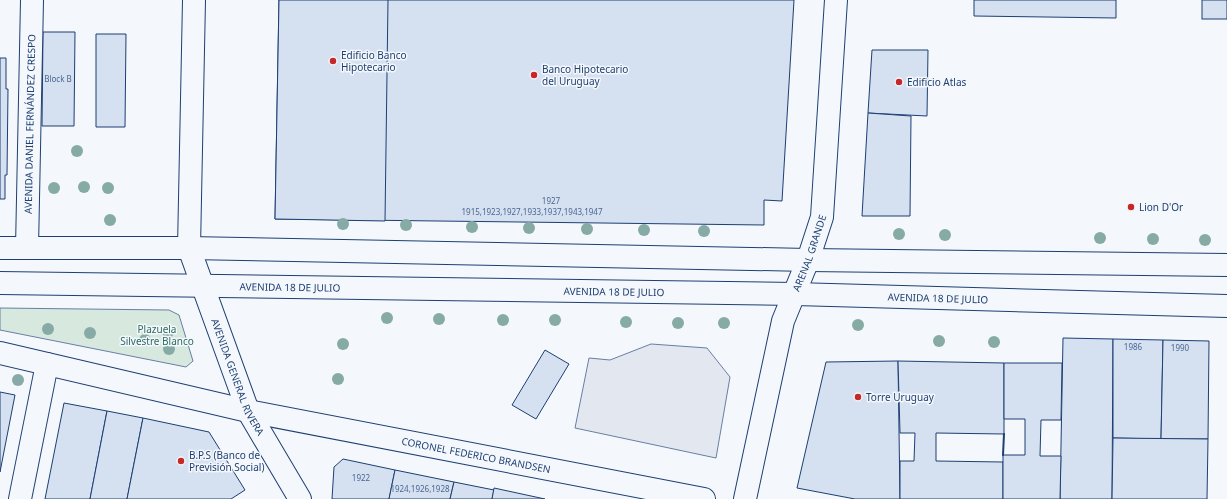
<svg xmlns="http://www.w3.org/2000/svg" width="1227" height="499" font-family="'Noto Sans',sans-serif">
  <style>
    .green { fill: #d7e8df; stroke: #687fa3 }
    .parking { fill: #e3e8f0; stroke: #687fa3 }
    .building { fill: #d5e0f0; stroke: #1d3f73 }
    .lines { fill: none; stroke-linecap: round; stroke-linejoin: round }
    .street-casing { stroke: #1d3f73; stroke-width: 24 }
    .secondary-casing { stroke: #1d3f73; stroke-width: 24 }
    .street { stroke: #f4f7fb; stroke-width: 22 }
    .secondary { stroke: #f4f7fb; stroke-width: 22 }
    .wall { stroke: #1d3f73; stroke-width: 2 }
    .tree { fill: #86aba6 }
    .poi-dot { fill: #c62828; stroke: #f4f7fb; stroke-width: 1.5 }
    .labels { text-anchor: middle; stroke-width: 3; stroke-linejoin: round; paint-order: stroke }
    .number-label { font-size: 8px; fill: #4b6792 }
    .poi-label { font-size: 10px; fill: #1d3f73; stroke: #f4f7fb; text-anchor: start }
    .street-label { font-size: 10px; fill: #1d3f73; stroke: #f4f7fb }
    .park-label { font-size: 10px; fill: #2c6c60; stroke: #f4f7fb }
  </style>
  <rect width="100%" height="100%" fill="#f4f7fb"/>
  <path class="green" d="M0,308l169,2 10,5 14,46 -7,6 -186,-37z"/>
  <path class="parking" d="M651,344l56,4 23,29 -14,81 -141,-30 14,-70 21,2z"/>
  <g class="building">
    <path d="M279,0h515l-12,201 -18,-1v25l-489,-6z"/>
    <path d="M279,0h109l-3,221 -110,-2z"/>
    <path d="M974,0h142v18l-142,-2z"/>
    <rect x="1202" y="0" width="25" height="19"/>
    <path d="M43,32h32l-1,94h-32z"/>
    <path d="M96,34h30l-1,93h-29z"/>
    <path d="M872,50h56l-1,66 -59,-3z"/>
    <path d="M0,58h6v31h2l-1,86h-2v24h-5z"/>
    <path d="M868,113l43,3 -1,100h-48z"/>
    <path d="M1063,338l50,1 -1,160h-52z"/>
    <path d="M1113,339l50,1 -2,99 -48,-1z"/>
    <path d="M1163,340l46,1 -1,98h-47z"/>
    <path d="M545,350l24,14 -33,55 -24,-14z"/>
    <path d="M898,361l2,138h-45l-58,-11 29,-126z"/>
    <path d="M898,361l106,2v71l-68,-1v28l67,1v37h-103v-38h14l1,-28h-15z"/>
    <path d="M1004,363h58l-1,57h-20l-1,36h21l-1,43h-57v-44h22v-36h-21z"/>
    <path d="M0,392l15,3 -15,77z"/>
    <path d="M64,403l43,8 -17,88h-45z"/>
    <path d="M107,411l36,7 -16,81h-37z"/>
    <path d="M143,418l66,14 36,58 -14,9h-104z"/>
    <path d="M1113,438l95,1 -1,60h-95z"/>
    <path d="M343,459l52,11 -6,29h-57l2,-32z"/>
    <path d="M395,470l59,12 -4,17h-61z"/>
    <path d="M454,482l40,8 -2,9h-42z"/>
    <path d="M494,488l51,11h-53z"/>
  </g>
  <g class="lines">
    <defs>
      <g id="street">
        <path id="s1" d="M27,248l5,-248"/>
        <path id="s2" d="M0,353l248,58 456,88"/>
        <path d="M20,499l27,-135"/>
        <path id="s3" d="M745,499l38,-178 25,-61 14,-43 14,-217"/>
      </g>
      <g id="secondary">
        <path id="s4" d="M194,0l-5,248 59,163 52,88"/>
        <path d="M0,248h189l619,12 419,5"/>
        <path id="s5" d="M0,283l795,11 432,12"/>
      </g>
    </defs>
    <use href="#street" class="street-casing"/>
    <use href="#secondary" class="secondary-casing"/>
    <use href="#street" class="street"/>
    <use href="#secondary" class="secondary"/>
    <path class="wall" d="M1003,455l1,-21"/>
  </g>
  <g class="tree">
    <circle cx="77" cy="151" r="6"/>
    <circle cx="84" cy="187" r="6"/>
    <circle cx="54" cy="188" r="6"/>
    <circle cx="108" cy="188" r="6"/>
    <circle cx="110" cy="220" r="6"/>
    <circle cx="343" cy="224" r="6"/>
    <circle cx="406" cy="225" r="6"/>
    <circle cx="472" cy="227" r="6"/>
    <circle cx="529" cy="228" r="6"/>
    <circle cx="587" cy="229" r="6"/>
    <circle cx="644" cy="230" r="6"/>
    <circle cx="704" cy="231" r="6"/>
    <circle cx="899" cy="234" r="6"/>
    <circle cx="945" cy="235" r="6"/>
    <circle cx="1100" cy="238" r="6"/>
    <circle cx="1153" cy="239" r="6"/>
    <circle cx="1205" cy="240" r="6"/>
    <circle cx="387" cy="318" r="6"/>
    <circle cx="439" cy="319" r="6"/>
    <circle cx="503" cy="320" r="6"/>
    <circle cx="555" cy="320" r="6"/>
    <circle cx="626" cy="322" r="6"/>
    <circle cx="678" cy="323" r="6"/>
    <circle cx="724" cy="323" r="6"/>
    <circle cx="858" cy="325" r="6"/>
    <circle cx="48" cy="329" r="6"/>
    <circle cx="168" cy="332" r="6"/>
    <circle cx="90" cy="333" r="6"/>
    <circle cx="145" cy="340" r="6"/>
    <circle cx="939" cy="341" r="6"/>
    <circle cx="994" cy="342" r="6"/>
    <circle cx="343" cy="344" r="6"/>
    <circle cx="169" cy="349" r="6"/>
    <circle cx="338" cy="379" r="6"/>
    <circle cx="18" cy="380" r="6"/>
  </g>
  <g class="poi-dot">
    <circle cx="333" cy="61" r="4"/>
    <circle cx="534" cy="75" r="4"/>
    <circle cx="899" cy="82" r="4"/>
    <circle cx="1131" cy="207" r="4"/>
    <circle cx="858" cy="397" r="4"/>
    <circle cx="181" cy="461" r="4"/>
  </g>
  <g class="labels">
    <g class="number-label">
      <text x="58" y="82">Block B</text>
      <text x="551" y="204">1927</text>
      <text x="532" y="215">1915,1923,1927,1933,1937,1943,1947</text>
      <text x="1133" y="350">1986</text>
      <text x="1180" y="351">1990</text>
      <text x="361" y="481">1922</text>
      <text x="420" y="492">1924,1926,1928</text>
    </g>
    <g class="poi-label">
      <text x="341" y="59">Edificio Banco<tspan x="341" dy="12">Hipotecario</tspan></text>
      <text x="542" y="73">Banco Hipotecario<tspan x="542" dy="12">del Uruguay</tspan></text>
      <text x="907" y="86">Edificio Atlas</text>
      <text x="1139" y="211">Lion D'Or</text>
      <text x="866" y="401">Torre Uruguay</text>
      <text x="189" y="459">B.P.S (Banco de<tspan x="189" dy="12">Previsión Social)</tspan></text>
    </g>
    <g class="street-label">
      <text dy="4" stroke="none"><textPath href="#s1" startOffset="124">AVENIDA DANIEL FERNÁNDEZ CRESPO</textPath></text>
      <text dy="4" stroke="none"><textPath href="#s3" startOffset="255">ARENAL GRANDE</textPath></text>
      <text dy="4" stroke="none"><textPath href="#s5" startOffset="290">AVENIDA 18 DE JULIO</textPath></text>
      <text dy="4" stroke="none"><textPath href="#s5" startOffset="614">AVENIDA 18 DE JULIO</textPath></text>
      <text dy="4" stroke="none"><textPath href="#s5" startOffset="938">AVENIDA 18 DE JULIO</textPath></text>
      <text dy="4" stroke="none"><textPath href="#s4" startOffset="386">AVENIDA GENERAL RIVERA</textPath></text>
      <text dy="4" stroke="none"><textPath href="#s2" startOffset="487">CORONEL FEDERICO BRANDSEN</textPath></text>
    </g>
    <g class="park-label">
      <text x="157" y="333">Plazuela<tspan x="157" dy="12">Silvestre Blanco</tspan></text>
    </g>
  </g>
</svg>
